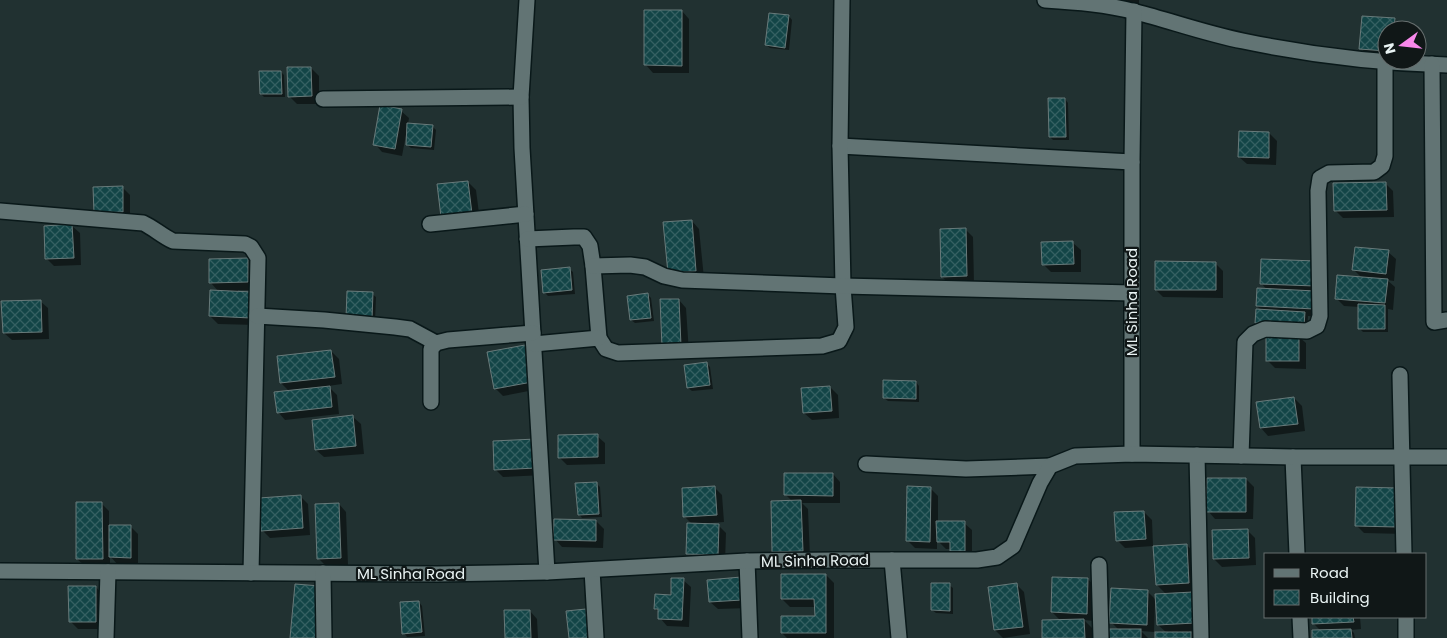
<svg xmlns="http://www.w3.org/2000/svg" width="1447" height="638" font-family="Poppins,sans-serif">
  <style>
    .shadow { fill: #0007 }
    .building { fill: url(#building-cross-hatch); stroke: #687a7a }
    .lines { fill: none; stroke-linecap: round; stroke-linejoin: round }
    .minor-casing { stroke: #091819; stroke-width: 18 }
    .minor { stroke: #627474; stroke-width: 15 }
    .labels { text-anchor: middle; stroke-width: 4.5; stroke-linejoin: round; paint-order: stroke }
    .street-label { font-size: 15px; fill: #e9f3f3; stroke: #101717 }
  </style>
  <defs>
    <pattern id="building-cross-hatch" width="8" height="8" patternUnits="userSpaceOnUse" patternTransform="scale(1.25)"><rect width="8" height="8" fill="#134547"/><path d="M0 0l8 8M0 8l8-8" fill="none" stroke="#356062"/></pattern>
  </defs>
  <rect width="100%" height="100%" fill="#213131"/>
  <g class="shadow">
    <path d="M1106,0h33v5z"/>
    <path d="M682,11l7,8v54h-36l-7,-8z"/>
    <path d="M789,16l3,4 -3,30 -19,-2 -4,-3z"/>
    <path d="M1395,20l7,7v3h-15v27l-19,-1 -7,-8z"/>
    <path d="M311,68l8,8v28h-22l-8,-8z"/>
    <path d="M281,72l3,3 1,22h-21l-3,-3z"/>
    <path d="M1065,99l3,4 1,37h-16l-3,-3z"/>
    <path d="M401,111l8,7 -1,6 24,2 4,4 -2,20 -23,-2 -4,-3 1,-10h-2l-4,21 -20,-4 -7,-8z"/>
    <path d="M1269,133l8,8 -1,24 -29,-1 -8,-7z"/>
    <path d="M468,182l8,8 4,31 -31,4z"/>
    <path d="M1385,183l8,8 1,26 -51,1 -7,-7z"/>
    <path d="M122,187l8,8v25h-27z"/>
    <path d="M692,221l7,8 5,49 -27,2z"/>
    <path d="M72,226l8,7 1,32 -27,1 -7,-7z"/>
    <path d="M966,230l7,7 1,47h-24l-8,-7z"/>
    <path d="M1073,243l8,7v22h-30l-8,-8z"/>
    <path d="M1388,252l8,7 -2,22 -7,-1 8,7 -2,23 -5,-1v23h-25l-4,-4 1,-21 -16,-1 -8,-8 26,-20 -8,-8z"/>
    <path d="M247,259l8,8 1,23h-18v2l20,33 -40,-1 -8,-8 9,-24 -8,-9z"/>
    <path d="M1315,262l6,55 -13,-1 -1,13 -47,-2 -3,-4 5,-12 -5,-5 10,-16 -5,-6z"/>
    <path d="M1215,263l8,8v27l-60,-1 -7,-7z"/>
    <path d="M569,269l4,3 2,22 -27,2 -4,-4z"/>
    <path d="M372,294l4,3 -1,25 -24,-1z"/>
    <path d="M648,295l3,3 3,23 -19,2 -4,-3z"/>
    <path d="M679,300l7,8 3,45 -18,1z"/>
    <path d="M40,301l8,7 1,31 -37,1 -8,-7z"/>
    <path d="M1298,336l8,7v26l-31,-1 -8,-8z"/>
    <path d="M524,346l8,8 7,35 -36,7 -8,-8z"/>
    <path d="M331,351l8,8 3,25 -14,2 9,9 2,19 -54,6 -7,-8 12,-20 -9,-9z"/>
    <path d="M706,363l4,4 3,22 -21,2 -4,-3z"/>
    <path d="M916,382l3,4v16l-31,-1 -4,-3z"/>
    <path d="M830,387l8,8 1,23 -27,2 -8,-7z"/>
    <path d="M1294,398l8,8 3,25 -37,5 -7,-8z"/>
    <path d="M353,417l8,7 3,30 -40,3 -8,-7z"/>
    <path d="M597,436l8,7v21l-38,1 -8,-8z"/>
    <path d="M494,442l50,33 -41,2 -8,-8z"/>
    <path d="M833,474l7,8v21h-38l6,6 2,49 -29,1 -8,-8 20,-49 -7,-7z"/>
    <path d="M1246,479l8,8 -1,32h-38l-7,-8z"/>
    <path d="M596,483l4,4 2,30 -20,1 -3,-4z"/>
    <path d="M714,487l8,8 2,27 -13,1v2h7l8,8 -1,29 -30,-1 -7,-8 4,-29 -7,-7z"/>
    <path d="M930,488l8,8v27h26l8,7v28h-13l-7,-7v-2h-6l-9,-9v9l-22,-1 -8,-8z"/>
    <path d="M1357,488l47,46 -40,-1 -8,-8z"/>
    <path d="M300,496l8,8 2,31 -40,3 -8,-8z"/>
    <path d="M101,503l8,8v15h21l8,8v31h-20l-8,-9v10h-25l-8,-7z"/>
    <path d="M339,504l7,8 2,53 -22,1 -8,-8z"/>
    <path d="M1144,512l8,8 1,26 -28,2 -8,-8z"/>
    <path d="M596,521l8,8 -1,19 -41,-1 -7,-8z"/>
    <path d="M1247,530l8,8 1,27 -34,2 -8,-8z"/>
    <path d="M1187,545l7,8 3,37 -7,1 10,10 2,29 -13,1 7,7h-39l10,-5 -9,-8 -1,-20h-2l-1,27 -13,-1 7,7h-38l9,-8 -8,-8 37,-30 8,8 11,-5 -10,-10 -2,-37z"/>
    <path d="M826,575l8,8v55h-47l-5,-5 34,-16v-10h-26l-8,-8z"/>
    <path d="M740,579l9,29 -31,1 -8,-7z"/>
    <path d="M1088,579l7,8 -1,34 -10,-1 8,8v10h-48l17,-17 -9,-9z"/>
    <path d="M683,580l8,7 -2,40 -22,-1 -7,-8v-5l-5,-4 17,-13z"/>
    <path d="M949,585l4,3v26l-17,-1 -4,-3z"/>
    <path d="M1017,585l7,7 6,42 -27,4 -8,-8z"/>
    <path d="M96,587l7,8 1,34h-26l-8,-8z"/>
    <path d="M419,602l3,4 3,30 -18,1 -3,-4z"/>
    <path d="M530,611l7,8 1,19h-32z"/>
    <path d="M1313,617h47l1,12 -10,1 3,3 1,5h-41l7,-7 -8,-8z"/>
  </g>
  <g class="building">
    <path d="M644,10h38v56l-38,-1z"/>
    <path d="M769,13l20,2 -4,33 -20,-3z"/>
    <path d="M1362,16l33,2 -1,12h-7v21l-28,-2z"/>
    <path d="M287,67h24l1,29 -24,1z"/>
    <path d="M259,71h22l1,23h-22z"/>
    <path d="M1048,98h17l1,39h-17z"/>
    <path d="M380,105l22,4 -7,40 -22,-4z"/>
    <path d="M407,123l26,2 -2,22 -25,-2z"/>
    <path d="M1239,131l30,1v26l-31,-1z"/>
    <path d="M468,181l4,33 -31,3 -4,-33z"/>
    <path d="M1386,182l1,28 -53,1 -1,-28z"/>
    <path d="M123,186v26l-29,1 -1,-26z"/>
    <path d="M692,220l4,51 -28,2 -5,-51z"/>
    <path d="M72,224l2,34 -29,1 -1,-33z"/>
    <path d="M966,228l1,48 -26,1 -1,-48z"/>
    <path d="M1073,241l1,23 -32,1 -1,-23z"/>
    <path d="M1355,247l34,3 -3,24 -34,-4z"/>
    <path d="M248,258v24l-39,1v-24z"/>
    <path d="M1261,259l55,2 -1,25 -55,-2z"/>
    <path d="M1155,261l61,1v28h-61z"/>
    <path d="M570,267l2,23 -29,3 -2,-23z"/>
    <path d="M1337,275l51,4 -3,24 -50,-4z"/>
    <path d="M1257,288l58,3 -1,18 -58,-3z"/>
    <path d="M210,290l42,2 -1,26 -42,-2z"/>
    <path d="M347,291l26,1 -1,27 -26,-1z"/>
    <path d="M648,293l3,25 -21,2 -3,-24z"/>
    <path d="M660,299h19l2,47 -19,1z"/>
    <path d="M41,300l1,32 -39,1 -2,-32z"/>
    <path d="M1358,304l27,1v24h-27z"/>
    <path d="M1256,309l49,3 -1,14 -49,-3z"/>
    <rect x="1266" y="334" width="33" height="27"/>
    <path d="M525,345l7,37 -38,7 -7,-37z"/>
    <path d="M331,350l4,27 -55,6 -3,-27z"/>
    <path d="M707,362l3,23 -23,3 -3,-23z"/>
    <path d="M883,380l33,1v18l-33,-1z"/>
    <path d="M330,386l2,21 -55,6 -3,-21z"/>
    <path d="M830,386l2,25 -29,2 -2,-25z"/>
    <path d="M1294,397l4,27 -38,4 -4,-26z"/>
    <path d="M353,415l3,31 -41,4 -3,-30z"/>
    <path d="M598,434v23l-40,1v-23z"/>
    <path d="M536,439l1,29 -43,2 -1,-29z"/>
    <path d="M784,473h49v23l-49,-1z"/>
    <path d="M1207,478h39v34h-40z"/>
    <path d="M597,482l2,32 -21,1 -3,-32z"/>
    <path d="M715,486l2,29 -34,2 -1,-29z"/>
    <path d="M907,486l24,1 -1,55 -24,-1z"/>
    <path d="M1356,487l42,1 -1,39 -42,-1z"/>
    <path d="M301,495l2,33 -42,3 -2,-33z"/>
    <path d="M801,500l2,51 -31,1 -1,-51z"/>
    <path d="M76,502h26l1,57h-27z"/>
    <path d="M339,503l2,55 -24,1 -2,-55z"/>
    <path d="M1144,511l2,28 -30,2 -2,-29z"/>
    <path d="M554,519l42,1v21l-43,-1z"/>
    <path d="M936,521h29v30h-15v-9h-13z"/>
    <path d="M687,523l32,1 -1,31 -32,-1z"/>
    <path d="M109,525h22v33l-22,-1z"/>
    <path d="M1248,529l1,29 -36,1 -1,-29z"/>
    <path d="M1187,544l2,39 -33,2 -3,-39z"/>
    <path d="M781,574h45v59h-45v-17h34l-1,-17h-33z"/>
    <path d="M741,577l1,23 -33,2 -2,-22z"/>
    <path d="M1052,577l36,1 -1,36 -36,-2z"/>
    <path d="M671,578h13l-2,42 -24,-1v-10h-4l1,-15 16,1z"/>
    <path d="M931,583h19v28l-19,-1z"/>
    <path d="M1017,583l6,44 -29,3 -6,-43z"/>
    <path d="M295,584l25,2 -4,52h-26z"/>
    <path d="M68,586h28v36h-27z"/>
    <path d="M1111,588l37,2 -1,35 -38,-2z"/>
    <path d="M1193,592l2,31 -38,2 -2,-31z"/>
    <path d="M419,601l3,31 -20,2 -2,-32z"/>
    <path d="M586,609l3,29h-20l-3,-27z"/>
    <path d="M504,610h26l1,28h-26z"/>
    <path d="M1312,617h41l1,5 -42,2z"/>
    <path d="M1084,619l1,19h-43v-18z"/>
    <rect x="1109" y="629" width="32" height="9"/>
    <path d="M1351,629l1,9h-40v-8z"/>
    <rect x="1155" y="632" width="36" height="6"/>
  </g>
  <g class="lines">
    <defs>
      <g id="minor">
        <path d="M527,0l-6,97 1,51 25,424"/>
        <path d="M1045,0c31,2 61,4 91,12 35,9 71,22 107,29 67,14 135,22 204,24"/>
        <path d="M1432,64l2,258 13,-2"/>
        <path d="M323,99l198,-2"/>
        <path d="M840,146l292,16"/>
        <path d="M0,211l143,12c11,5 19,13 30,18l72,3 6,3 7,11 -7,315"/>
        <path d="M430,224l96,-10"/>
        <path d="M527,239l47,-2h10l6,9 3,20 6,72 7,11 12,4 204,-7 17,-5 7,-14 -3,-41 -3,-140 2,-146"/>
        <path d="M593,266l37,-1 15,2 19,9 18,4 161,6 289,7"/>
        <path d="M257,316l67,4 71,7 15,2 26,14"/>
        <path d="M534,344l65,-6"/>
        <path d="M1400,375l4,179"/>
        <path d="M431,402v-53l5,-6 12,-3 85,-7"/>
        <path d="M1132,454v-292l2,-151"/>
        <path d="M1197,455l4,183"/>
        <path d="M1241,456l4,-114 8,-8 12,-5 42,2 10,-5 3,-10 -2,-125 2,-13 9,-5 45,-1 8,-6 3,-10v-94"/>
        <path d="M1293,457l4,97"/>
        <path d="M866,464l100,5 84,-3"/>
        <path d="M892,560l7,78"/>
        <path d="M747,561l3,77"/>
        <path d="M1099,565l2,73"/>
        <path d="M592,570l4,68"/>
        <path d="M0,571l437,3 110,-2 200,-11 90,-1h140l20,-3 16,-11 27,-63 10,-17 25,-10 57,-2 161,3h154"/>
        <path d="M323,573l1,65"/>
        <path d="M1300,617l1,21"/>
        <path d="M1406,617v21"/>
        <path d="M106,638l2,-66"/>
      </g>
    </defs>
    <use href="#minor" class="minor-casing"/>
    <use href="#minor" class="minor"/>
  </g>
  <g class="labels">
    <g class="street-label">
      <text transform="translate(1132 302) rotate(-90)" y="5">ML Sinha Road</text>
      <text transform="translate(815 561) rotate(-1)" y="5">ML Sinha Road</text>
      <text x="411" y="579">ML Sinha Road</text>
    </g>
  </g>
  <rect x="1264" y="553" width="162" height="65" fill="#101717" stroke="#676f6f"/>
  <rect x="1274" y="569" width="25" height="8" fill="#627474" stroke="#676f6f"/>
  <text x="1310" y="578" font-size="15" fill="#e9f3f3">Road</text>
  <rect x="1274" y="590" width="25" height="15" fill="url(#building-cross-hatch)" stroke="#676f6f"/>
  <text x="1310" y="603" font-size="15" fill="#e9f3f3">Building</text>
  <g transform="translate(1402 45) rotate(255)"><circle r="24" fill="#101717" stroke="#676f6f"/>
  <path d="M0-4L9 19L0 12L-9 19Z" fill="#f888ea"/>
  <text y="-8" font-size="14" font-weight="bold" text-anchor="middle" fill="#e9f3f3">N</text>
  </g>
</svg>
